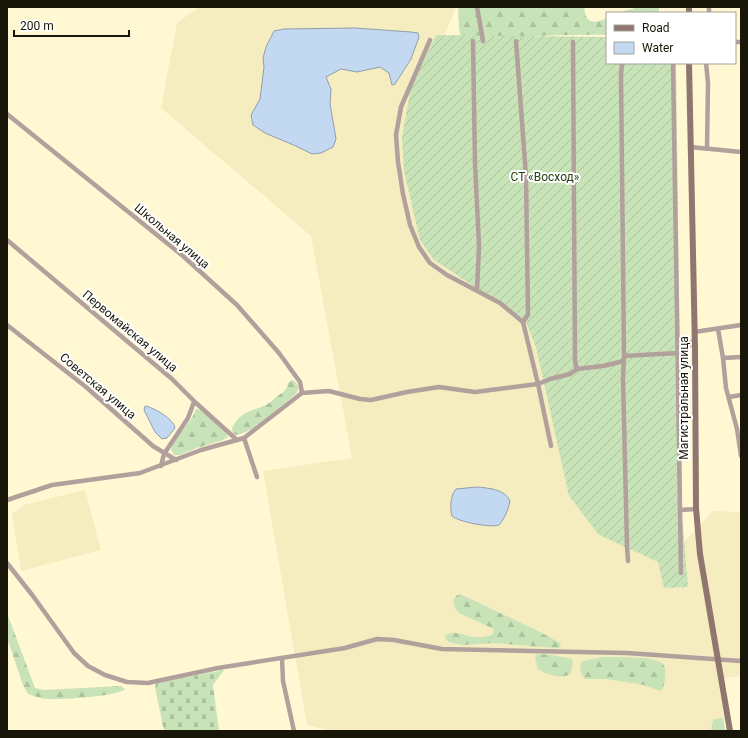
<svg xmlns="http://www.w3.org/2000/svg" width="748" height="738" font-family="Roboto,sans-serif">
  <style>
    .built { fill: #f5ecbf }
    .forest { fill: url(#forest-firs) }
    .cemetery { fill: url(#cemetery-stones) }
    .garden { fill: url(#garden-furrows) }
    .water { fill: #c3d9f2; stroke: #909eac }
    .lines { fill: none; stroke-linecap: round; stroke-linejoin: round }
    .minor { stroke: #b2a09c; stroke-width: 4.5 }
    .secondary { stroke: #907671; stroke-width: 6 }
    .labels { text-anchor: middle; stroke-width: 4; stroke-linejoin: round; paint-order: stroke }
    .park-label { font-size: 12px; fill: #243f0d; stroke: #fff }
    .street-label { font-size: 12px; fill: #181608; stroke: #fff }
  </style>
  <defs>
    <pattern id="forest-firs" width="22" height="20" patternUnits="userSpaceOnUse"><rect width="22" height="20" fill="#c9e3b8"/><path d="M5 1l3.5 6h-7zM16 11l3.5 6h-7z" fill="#acc29d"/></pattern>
    <pattern id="cemetery-stones" width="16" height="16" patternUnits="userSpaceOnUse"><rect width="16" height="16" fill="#c9e3b8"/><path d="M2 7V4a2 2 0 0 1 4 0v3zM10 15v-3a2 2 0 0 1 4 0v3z" fill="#acc29d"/></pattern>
    <pattern id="garden-furrows" width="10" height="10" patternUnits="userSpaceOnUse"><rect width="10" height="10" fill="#c9e3b8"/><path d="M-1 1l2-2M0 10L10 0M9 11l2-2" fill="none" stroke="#acc29d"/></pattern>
  </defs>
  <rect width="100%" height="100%" fill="#fff8d2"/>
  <g class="built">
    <path d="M199,7h257l-45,110 129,202 126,242 47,-50 28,1v164l-23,3 8,52h-394l-25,-6 -44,-254 89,-13 -41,-222 -150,-128 16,-85z"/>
    <path d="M85,490l16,60 -80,21 -9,-57 12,-9z"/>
  </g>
  <g class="forest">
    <path d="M458,7h126c2,16 8,18 23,11v17c-49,-1 -97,3 -146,2l-2,-8z"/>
    <path d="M633,7h26v6h-38l5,-3 7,-1z"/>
    <path d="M292,380c6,2 8,9 4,14 -11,8 -50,46 -63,40l-1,-6c10,-22 27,-15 41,-28 3,-4 9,-6 12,-10 4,-4 1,-7 7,-10z"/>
    <path d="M196,409l5,1 25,23 2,4 -5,3 -26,8 -17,7h-6l-3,-5 1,-6 20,-26z"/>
    <path d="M460,594l78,37 22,12 1,3 -2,2h-4l-61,-5 -32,2 -13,-3 -3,-3 -1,-3c9,-8 21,1 31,1 6,1 11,-1 16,-2l2,-5 -2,-2 -33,-15c-6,-7 -9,-15 1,-19z"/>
    <path d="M7,613l28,75 8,2 78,-4 4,3c-5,7 -65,11 -76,10 -8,0 -14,-3 -21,-5l-5,-9 -16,-47z"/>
    <path d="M537,654l15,1 20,4 1,5 -3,10c-10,6 -23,0 -32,-5l-3,-11z"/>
    <path d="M602,657c12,0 51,-1 60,6 6,5 3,18 1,25l-3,3 -16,-6 -37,-6h-22l-5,-8 1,-9 6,-2z"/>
    <path d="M720,718l3,1 2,12h-14l2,-11z"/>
  </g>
  <path class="cemetery" d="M224,670l-11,15 6,46h-55l-9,-44 1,-4z"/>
  <path class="garden" d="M436,35l171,2v26h69l6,452 6,72 -24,1 -6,-26 -59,-27 -30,-39 -33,-149 -11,-27 -91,-60 -14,-20 -16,-69 -2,-34 9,-50z"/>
  <g class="water">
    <path d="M355,28l56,4 7,1 1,4 -8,22 -16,25 -3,1 -3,-12 -9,-6 -23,5 -16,-3 -15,8 5,12 -1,15 6,35 -3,8 -12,6 -9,1 -16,-8 -31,-13 -12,-8 -2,-10 9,-16 4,-32 -1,-9 3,-11 8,-16 10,-2z"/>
    <path d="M145,406c8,1 29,13 30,22l-8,10 -5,1 -7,-7 -11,-22z"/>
    <path d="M477,487c11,1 28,2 33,14 -2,9 -5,17 -11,24 -9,3 -40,-3 -47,-9 -2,-8 -2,-20 4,-27z"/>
  </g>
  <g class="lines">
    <g class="minor">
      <path d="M477,7l6,34"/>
      <path d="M709,13v-6"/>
      <path d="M430,40l-29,67 -5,28 2,27 5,32 7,31 9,22 11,16 17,12 53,28 23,19 15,62 13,62"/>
      <path d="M473,41l2,123 4,82 -2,44"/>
      <path d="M516,41l10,135 2,139 -5,7"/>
      <path d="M573,42l2,320 2,7"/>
      <path d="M735,42h6"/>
      <path d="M622,63l-1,12 3,281 -1,22 4,168 1,15"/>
      <path d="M673,63l8,510"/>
      <path d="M706,63l2,20 -1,65"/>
      <path d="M7,114l176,142 54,49 42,48 21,29 2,11"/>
      <path d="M690,147l51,5"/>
      <path d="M7,240l165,139 24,24 41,37"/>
      <path d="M7,325l79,62 67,59 23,14"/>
      <path d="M718,329l5,29 3,30 11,41 4,27"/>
      <path d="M694,332l47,-7"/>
      <path d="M624,356l54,-3 10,-6 6,-7"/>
      <path d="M723,358l18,-1"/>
      <path d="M729,397l12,-2"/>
      <path d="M244,438l13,39"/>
      <path d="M161,466l3,-12 24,-36 6,-16"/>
      <path d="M7,500l45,-15 88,-12 61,-23 43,-12 58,-45 27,-2 31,8 11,1 36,-8 32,-5 36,5 63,-8 12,-5 20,-5 7,-5 26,-3 21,-5"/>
      <path d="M681,510l15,-1"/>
      <path d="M7,563l26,33 41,57 14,13 17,9 22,7 21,1 70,-15 127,-20 32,-9 17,1 48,9 185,4 114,8"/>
      <path d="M282,658l1,23 11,50"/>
    </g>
    <g class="secondary">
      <path d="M689,7v6"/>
      <path d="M689,63l6,285 1,160 4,46 30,177"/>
    </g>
  </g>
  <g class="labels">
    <g class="park-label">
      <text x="545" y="181">СТ «Восход»</text>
    </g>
    <g class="street-label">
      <text transform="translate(172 236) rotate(40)" y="4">Школьная улица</text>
      <text transform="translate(130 331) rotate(40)" y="4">Первомайская улица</text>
      <text transform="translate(98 386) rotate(40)" y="4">Советская улица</text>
      <text transform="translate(684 398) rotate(-90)" y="4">Магистральная улица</text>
    </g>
  </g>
  <rect width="748" height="738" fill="none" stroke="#181608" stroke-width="16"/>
  <rect x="606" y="12" width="130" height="52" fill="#ffffff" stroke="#a3a29c"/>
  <rect x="614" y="25" width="20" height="6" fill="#907671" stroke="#a3a29c"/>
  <text x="642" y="32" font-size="12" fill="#181608">Road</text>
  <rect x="614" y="42" width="20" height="12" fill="#c3d9f2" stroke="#a3a29c"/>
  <text x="642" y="52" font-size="12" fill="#181608">Water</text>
  <path d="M14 30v6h115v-6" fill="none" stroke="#181608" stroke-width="2"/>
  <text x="20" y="30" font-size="12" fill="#181608" stroke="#ffffff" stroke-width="3" paint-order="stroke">200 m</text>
</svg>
